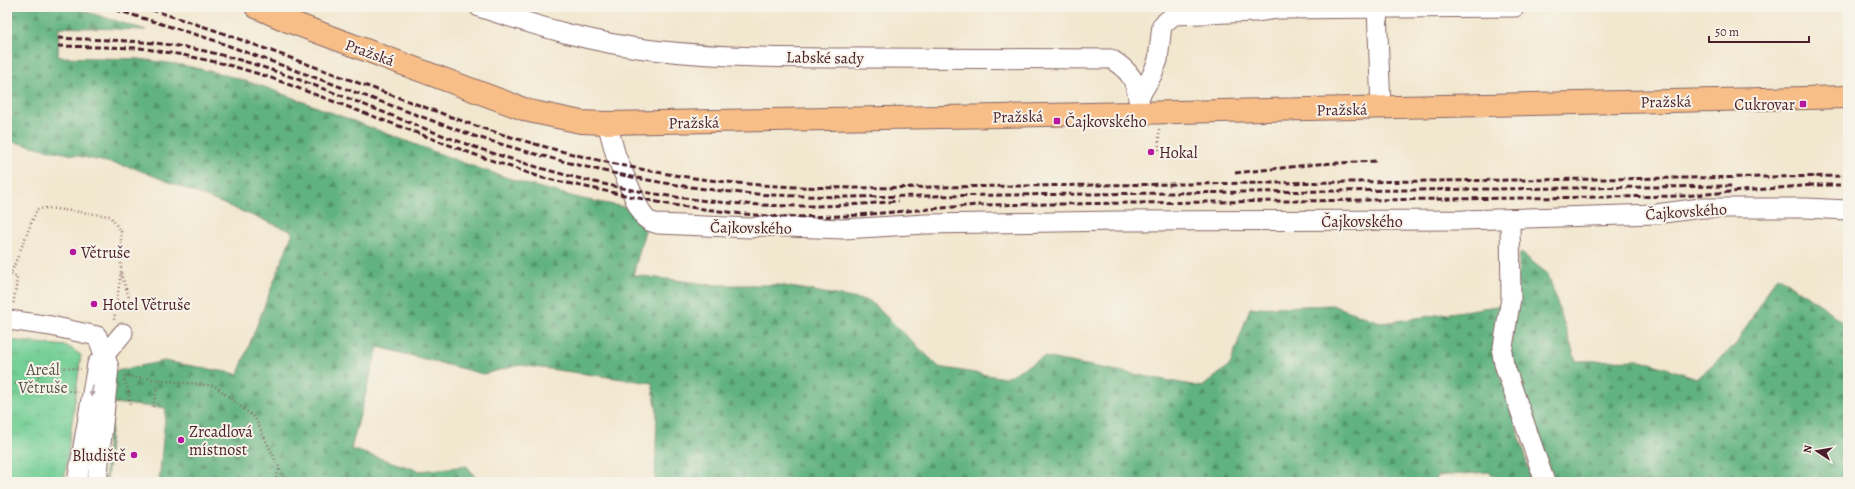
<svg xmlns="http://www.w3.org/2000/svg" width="1855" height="489" font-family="Alegreya,serif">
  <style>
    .forest { fill: url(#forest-firs); stroke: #556855 }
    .park { fill: url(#park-tufts); stroke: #607760 }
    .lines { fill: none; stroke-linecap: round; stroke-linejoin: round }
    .minor-casing { stroke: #856564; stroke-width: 21 }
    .major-casing { stroke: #856564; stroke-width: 24 }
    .path { stroke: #856564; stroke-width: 2.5; stroke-dasharray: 1 3; stroke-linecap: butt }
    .minor { stroke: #fff; stroke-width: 19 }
    .major { stroke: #f7be88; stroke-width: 22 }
    .rail { stroke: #4a1f2b; stroke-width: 3; stroke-dasharray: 6 3; stroke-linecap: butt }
    .oneway { fill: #ae9aa0 }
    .poi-dot { fill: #b5179e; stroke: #f7f3e8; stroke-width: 1.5 }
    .labels { text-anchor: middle; stroke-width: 4; stroke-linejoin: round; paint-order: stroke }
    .street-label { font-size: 16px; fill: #4a1f2b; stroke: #f7f3e8 }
    .poi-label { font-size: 16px; fill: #4a1f2b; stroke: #f7f3e8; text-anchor: start }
    .park-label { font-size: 16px; fill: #57544b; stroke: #f7f3e8 }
  </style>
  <defs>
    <pattern id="forest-firs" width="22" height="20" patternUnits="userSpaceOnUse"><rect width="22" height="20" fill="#60b27f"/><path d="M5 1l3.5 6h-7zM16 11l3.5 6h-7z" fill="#519068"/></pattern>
    <pattern id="park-tufts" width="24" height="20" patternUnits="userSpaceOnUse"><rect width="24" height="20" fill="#75cf96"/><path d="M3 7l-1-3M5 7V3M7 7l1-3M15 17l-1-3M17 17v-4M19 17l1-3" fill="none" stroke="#67b181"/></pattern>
  </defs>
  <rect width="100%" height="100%" fill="#f7f3e8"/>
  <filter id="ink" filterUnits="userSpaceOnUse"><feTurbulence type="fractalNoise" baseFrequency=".025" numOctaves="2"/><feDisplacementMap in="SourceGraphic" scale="8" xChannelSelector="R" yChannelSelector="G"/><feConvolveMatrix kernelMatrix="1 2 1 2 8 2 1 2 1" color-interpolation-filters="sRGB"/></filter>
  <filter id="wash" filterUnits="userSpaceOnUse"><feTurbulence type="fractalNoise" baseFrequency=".012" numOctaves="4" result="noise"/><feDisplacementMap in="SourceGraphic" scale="16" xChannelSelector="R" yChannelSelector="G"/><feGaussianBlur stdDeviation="0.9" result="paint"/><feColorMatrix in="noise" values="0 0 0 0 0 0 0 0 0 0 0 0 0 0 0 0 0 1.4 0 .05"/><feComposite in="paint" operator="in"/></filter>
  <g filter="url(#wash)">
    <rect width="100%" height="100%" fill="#f2e7cf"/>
    <g class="forest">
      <path d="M7,7h64l75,23 -87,-3 -1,30 81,2 43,6 40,9 40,12 207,79 57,19 57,15 67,13 -17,63 83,10h63l91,16 69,66 66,11 39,-21 158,30 28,-22 20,-57 82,-3 51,18 120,-18 -8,54 30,95 6,28h-30l-12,-10 -52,4v6h-782l2,-71 -5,-28 -132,-18 -37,9 -105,-27 -27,102 69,22 47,-5 11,15 -319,1 7,-74 -53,-5 -6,79h-2l7,-110 52,-11 74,13 55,-142 -159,-64 -121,-26 -6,22z"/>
      <path d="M1520,252l28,22 28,87 65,-1 56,18 39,-34 41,-68 44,29 27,22v155h-294l-44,-129z"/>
    </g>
    <path class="park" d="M7,340l60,6 14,9 -17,127h-57z"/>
  </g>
  <g filter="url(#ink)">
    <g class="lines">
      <defs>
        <g id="minor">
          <path d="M479,7c57,19 114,36 174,43 70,8 141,8 211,8 82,0 165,1 247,1 26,16 24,26 31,54"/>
          <path d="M1377,8l4,100"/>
          <path d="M1138,99l14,-24 6,-15 4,-35 12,-10 82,-3 21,-3 238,-2"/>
          <path d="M607,123l9,33 21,48 8,14 4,3 9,3 93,4 10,-2 83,3 82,-5 192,-3 345,-1 193,-6 45,-6h105l42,2"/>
          <path d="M1510,219l1,79 -9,55 2,11 41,118"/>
          <path d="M9,320l42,6 46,10 12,31 -12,115"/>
          <path d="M77,482l20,-118 26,-31"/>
        </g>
        <path id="major" d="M256,7l32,14 241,90 52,11 26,1 393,-7 848,-19"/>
      </defs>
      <use href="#minor" class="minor-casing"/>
      <use href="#major" class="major-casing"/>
      <g class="path">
        <path d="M1159,129v24"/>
        <path d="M121,273l10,31"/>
        <path d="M11,274l6,3 -1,10 -3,19"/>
        <path d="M7,283l30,-74 11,-1 62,8 11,16v40l-7,48"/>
        <path d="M124,376l91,10 40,32 31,64"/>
        <path d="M124,380l4,9 2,16"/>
        <path d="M7,383l30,3 3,-21 41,4"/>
        <path d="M37,386l40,6"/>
        <path d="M153,407l6,-27"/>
        <path d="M275,482l4,-13"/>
      </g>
      <use href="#minor" class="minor"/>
      <use href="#major" class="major"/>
      <g class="rail">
        <path d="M107,7l106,33 261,96c81,25 164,46 249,55 41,5 83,5 124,6l885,-11"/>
        <path d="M143,7l71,23 262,96c92,30 187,52 284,59 58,4 117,3 175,2l913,-11"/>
        <path d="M58,38c42,2 84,2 126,9 53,9 103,28 153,47 57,22 113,46 171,64 125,41 259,57 390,43"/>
        <path d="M58,46l82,2 43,7 42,9 41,12 207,78 70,24 129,27 72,9 38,3 65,-1 130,-11 705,-9 131,-11"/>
        <path d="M1235,173l83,-9 59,-3"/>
        <path d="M1808,185h40"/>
      </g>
    </g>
    <defs><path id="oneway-solid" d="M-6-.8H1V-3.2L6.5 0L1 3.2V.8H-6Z"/></defs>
    <use class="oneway" href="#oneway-solid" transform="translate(92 391) rotate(100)"/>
  </g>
  <g class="poi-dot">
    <rect x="1799" y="100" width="8" height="8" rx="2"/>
    <rect x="1053" y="117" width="8" height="8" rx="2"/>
    <circle cx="1151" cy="152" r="4"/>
    <circle cx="73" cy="252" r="4"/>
    <circle cx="94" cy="304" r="4"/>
    <circle cx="181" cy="440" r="4"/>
    <circle cx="134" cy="455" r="4"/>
  </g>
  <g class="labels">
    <g class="street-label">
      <text transform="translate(370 52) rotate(20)" y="6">Pražská</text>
      <text transform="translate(825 57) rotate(1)" y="6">Labské sady</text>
      <text transform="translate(1666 101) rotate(-1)" y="6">Pražská</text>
      <text transform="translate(1342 109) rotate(-1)" y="6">Pražská</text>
      <text transform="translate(1018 116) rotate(-1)" y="6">Pražská</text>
      <text transform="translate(694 122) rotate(-1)" y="6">Pražská</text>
      <text transform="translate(1686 211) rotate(-4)" y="6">Čajkovského</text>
      <text x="1362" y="227">Čajkovského</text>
      <text transform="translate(751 227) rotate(1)" y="6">Čajkovského</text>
    </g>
    <g class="poi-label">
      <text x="1795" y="110" text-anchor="end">Cukrovar</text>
      <text x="1065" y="127">Čajkovského</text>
      <text x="1159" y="158">Hokal</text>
      <text x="81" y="258">Větruše</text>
      <text x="102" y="310">Hotel Větruše</text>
      <text x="189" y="437">Zrcadlová<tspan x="189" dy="18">místnost</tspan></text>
      <text x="126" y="461" text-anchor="end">Bludiště</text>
    </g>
    <g class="park-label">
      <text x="43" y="375">Areál<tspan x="43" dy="18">Větruše</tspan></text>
    </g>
  </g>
  <rect width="1855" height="489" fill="none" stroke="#f7f3e8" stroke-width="24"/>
  <g transform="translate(1817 451) rotate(282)" stroke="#f7f3e8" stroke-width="3" paint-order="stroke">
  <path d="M0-3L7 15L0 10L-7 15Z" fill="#4a1f2b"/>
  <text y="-6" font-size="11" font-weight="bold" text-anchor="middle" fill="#4a1f2b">N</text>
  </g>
  <path d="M1709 36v6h100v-6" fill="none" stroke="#4a1f2b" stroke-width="2"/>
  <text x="1715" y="36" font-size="12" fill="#4a1f2b" stroke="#f7f3e8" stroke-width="3" paint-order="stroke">50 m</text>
</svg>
